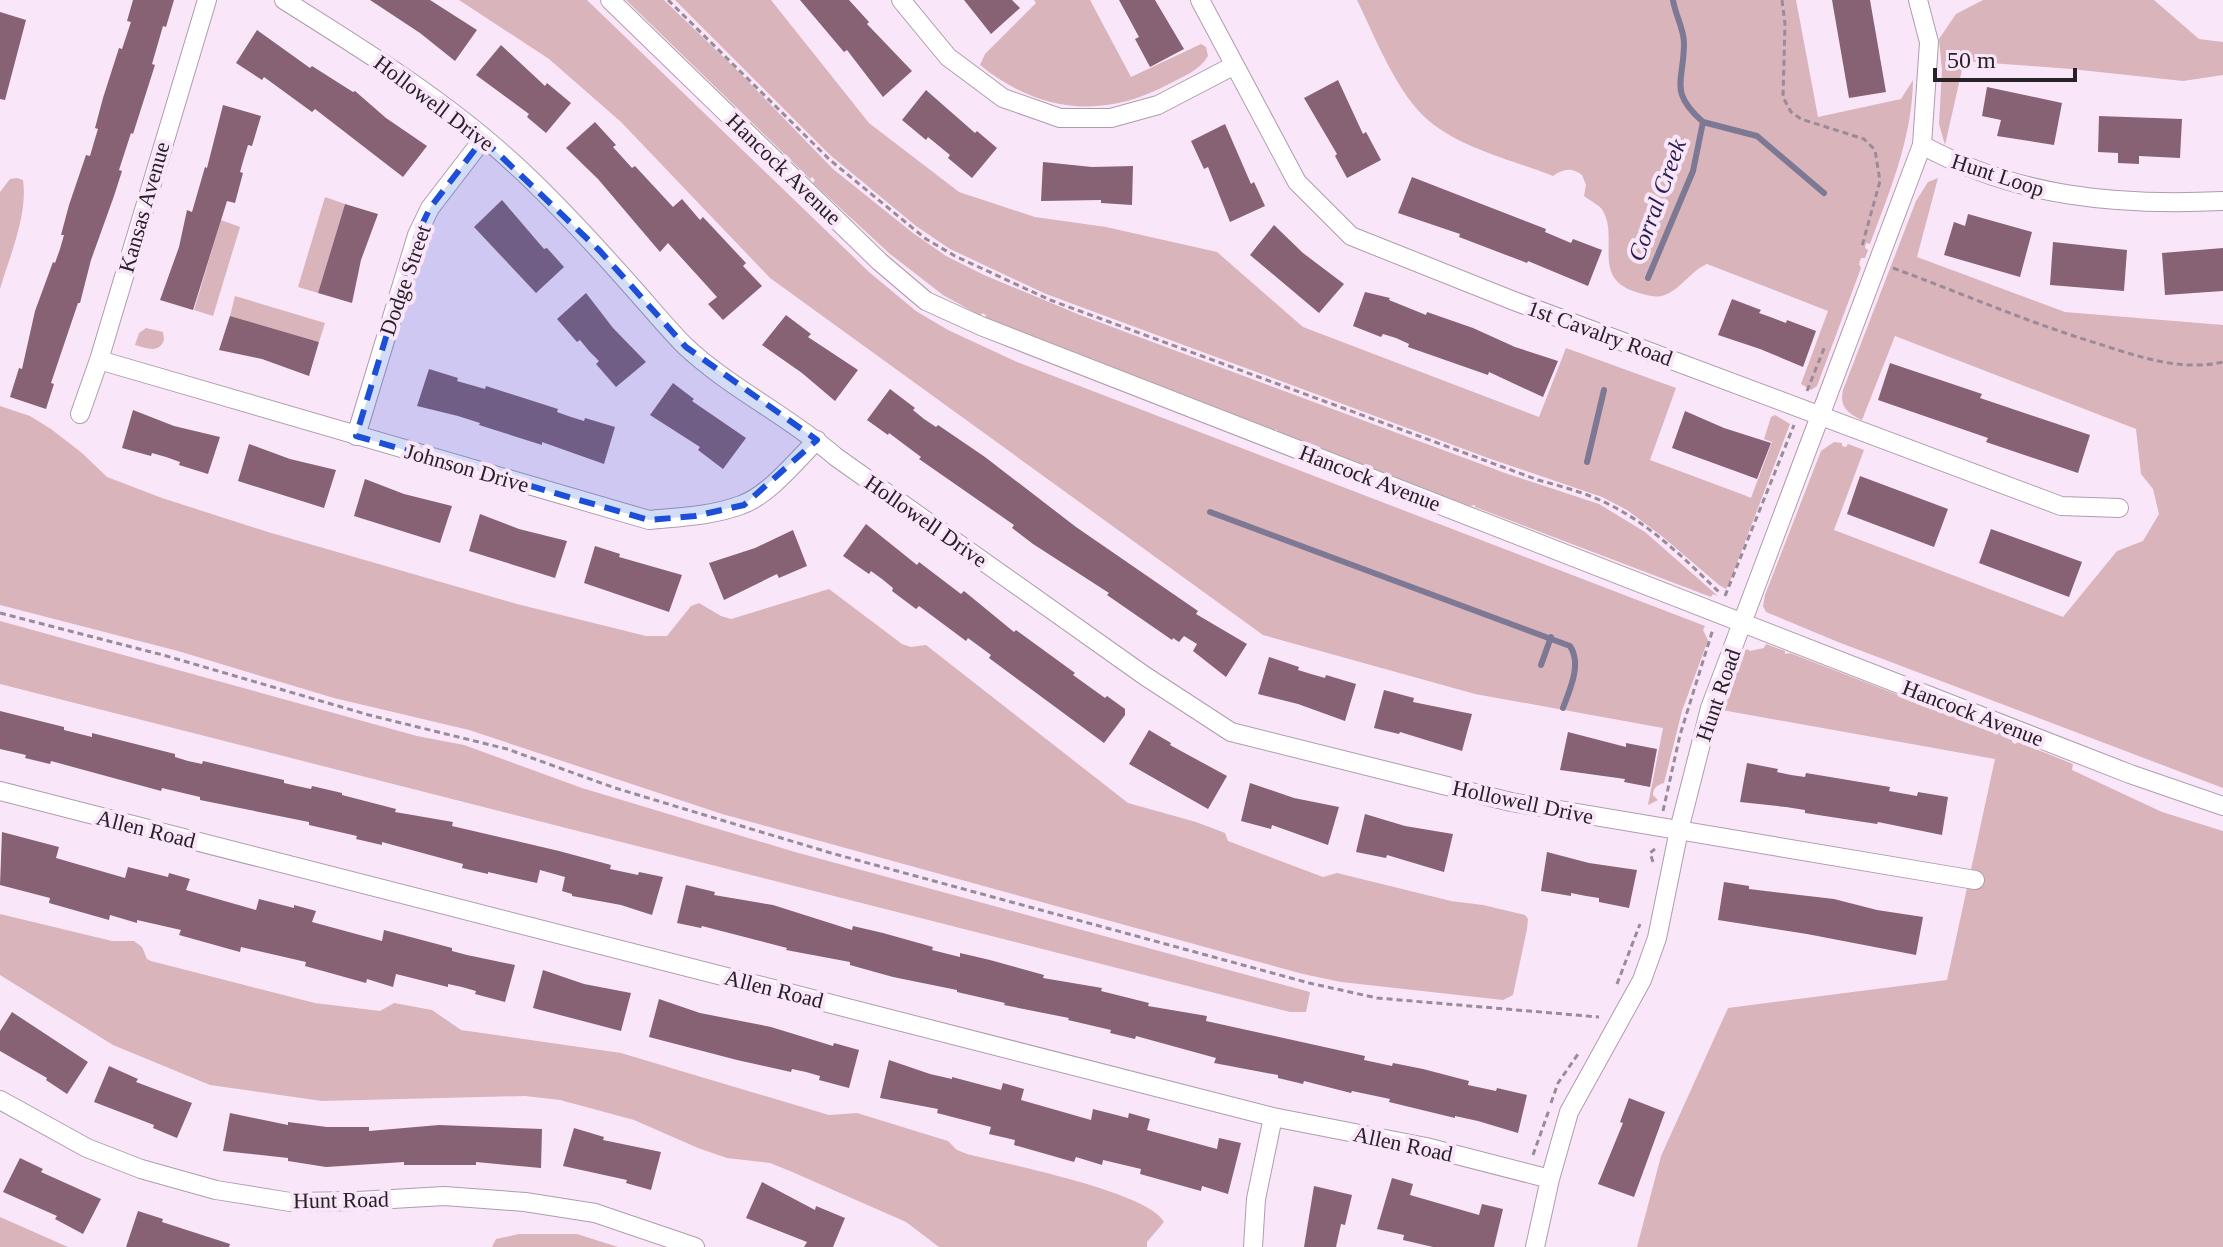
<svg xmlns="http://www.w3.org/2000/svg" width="2223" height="1247" viewBox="0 0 2223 1247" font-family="'Times New Roman',serif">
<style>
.green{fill:#d9b4ba}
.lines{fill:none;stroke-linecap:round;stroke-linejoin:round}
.stream{stroke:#7d7894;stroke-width:6}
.building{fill:#866274}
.street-casing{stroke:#af9cad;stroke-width:20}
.path{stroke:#998b98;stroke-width:3;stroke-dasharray:6 4;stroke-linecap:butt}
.street{stroke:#fff;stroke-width:18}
.marked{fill:#1d4ed8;fill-opacity:0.2;stroke:#1d4ed8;stroke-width:6;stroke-dasharray:16 10;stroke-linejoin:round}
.labels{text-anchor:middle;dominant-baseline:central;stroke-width:8;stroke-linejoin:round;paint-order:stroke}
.street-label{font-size:22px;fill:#282127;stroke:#fae6f9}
.water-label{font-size:24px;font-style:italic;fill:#291f4f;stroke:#fae6f9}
</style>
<rect width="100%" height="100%" fill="#fae6f9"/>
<!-- green -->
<path class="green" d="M459,0H587L869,272L916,311L948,330L1017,362L1705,626L1703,630L1708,640L1682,711L1664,783C1657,785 1653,788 1653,795L1658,800L1648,805L1663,728L1475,694L1263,635L770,278L621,122L549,59Z
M626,0H664L740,73L833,169L913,233L946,256L984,275L1080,315L1505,473L1599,504L1645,532L1718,596L1713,594L1711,597L1475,507V505L1470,506L1279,433L1276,429L1275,431L1078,357L1079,354L1075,352L1074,355L985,318L986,315L982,313L981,316L943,295L890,254L813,183L815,180L812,177L810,179Z
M675,0H771L869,123L959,192L1035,217L1106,227L1217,252L1303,327L1539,417L1566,348L1676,388L1650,460L1744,495L1751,498L1772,442L1764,439L1771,417L1775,415L1790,424L1729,584L1726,589L1719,585L1663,537L1627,510L1602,497L1488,458L1046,294L950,249L916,226L830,155Z
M1034,0H1090L1131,77L1201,44L1206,47L1208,56C1199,71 1184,76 1169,84C1102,120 1038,112 980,65L985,54L1036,3Z
M1357,0H1796L1818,117L1901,99L1913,80C1912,139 1890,190 1870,244L1866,243L1865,248L1868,250L1865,258H1861L1859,264L1861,268L1817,386L1811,390L1801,384L1828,311L1707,264C1690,271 1678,293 1661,296C1653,298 1644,294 1636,292C1591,278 1619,239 1603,211C1600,205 1590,201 1584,196L1586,185L1582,175C1571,167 1563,169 1553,176C1512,160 1463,149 1429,121C1397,94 1375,37 1357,0Z
M1983,0H2154L2199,39L2223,42V75L2183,81L2071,69L1964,61L1945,145L1939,124L1942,70L1939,39L1956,14Z
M17,178L23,180C28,215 10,255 0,289V192L10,179Z
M1938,178L1917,257L2065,312L2223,325V788L1838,642L1766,612L1763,606L1765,595L1821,451L1834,442L1842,443V446L1846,447L1848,444L1864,450L1834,530L2063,617L2117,551L2143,541L2159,514L2153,489L2141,474L2136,429L1895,336L1862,420C1848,413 1839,407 1843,390L1916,201L1928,182Z
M325,197L345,204L318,293L298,287Z
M221,220L240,227L213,316L194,310Z
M235,296L325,323L319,342L230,316Z
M146,328L163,332L164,340C159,354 146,348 135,345L139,333Z
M0,406L30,416L51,429L82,453L107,477L162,498L268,532L517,604L646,636H667L691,606L699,603L721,616L731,619L829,589L902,644L911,647L926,645L1128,803L1196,822L1225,833L1228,841L1323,877L1337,873L1451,901L1483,905L1525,915L1528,919L1527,929L1513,995L1503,1000L1341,982L1303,974L722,814L469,730L334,698L178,651L0,605Z
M0,621L417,736L464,745L582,788L795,852L1310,992L1306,1012H1290L0,684Z
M1766,644L1785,651V654L1790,653L2012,739V742L2015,744L2018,742L2073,764L2072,770L2162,812L2223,831V1247H1637L1661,1156L1728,1008L1947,980L1995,759L1722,710L1744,652L1747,649L1750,651L1764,648Z
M0,914L112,941H134L142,947L147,959L151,961L315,1003L380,1011L394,1003L432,1010L461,1030L621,1053L829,1115L857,1113L948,1141L957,1150L967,1154C1003,1163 1150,1192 1164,1222L1147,1242V1247H939L906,1222L790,1171L770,1163L727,1158L698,1148L634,1120L560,1100L525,1096L322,1101L210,1085L113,1045L0,975Z
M0,1217L68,1247H0Z
M519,1234H577L618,1247H492L496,1239Z"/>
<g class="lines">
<!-- stream -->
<path class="stream" d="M1703,122L1757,136L1824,193
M1648,278L1693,171L1703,122C1668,91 1684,82 1684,43C1684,29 1675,14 1673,0
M1587,462L1604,390
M1210,512L1570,646C1582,664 1570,689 1563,708
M1541,665L1551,637"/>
</g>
<!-- building -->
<path class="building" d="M133,0H174L166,27L163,26L152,64L155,65L133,134L131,133L119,170L122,171L114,196L91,260L80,303H78L51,383L54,384L46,409L10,397L19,368L22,369L35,311L53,262L55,263L60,249L64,235H61L69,205L86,155L90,156L94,142L98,129L95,128L103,98L119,48L122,49L131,22L127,21Z
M370,0H430L477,30L455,61L420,33Z
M800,0H849L869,22L867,24L912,71L883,97L847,50L844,52Z
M964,0H1012L1020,8L991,34Z
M1119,0H1155L1184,49L1150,67L1135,39L1139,37Z
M1832,0H1870L1886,92L1849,98Z
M0,12L26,20L5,100L0,99Z
M257,30L310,68L312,66L353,92L355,91L386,118L427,146L403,177L315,109L312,112L264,77L262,80L236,63Z
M501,45L545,86L547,83L571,103L546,133L527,117L529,114L476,75Z
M1338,80L1363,134L1366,132L1381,160L1347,178L1335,156L1337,154L1304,98Z
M1987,87L2062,103L2054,145L1997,136L2001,120L1982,116Z
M926,90L975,133L977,131L997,148L972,178L948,158L950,155L928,137L926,140L902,120Z
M223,105L261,116L252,146L248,145L244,158L240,172L243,173L235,203L227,201L193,310L160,300L179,247L187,210L192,212L205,167L207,168Z
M2099,116L2182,119L2180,158L2139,156V164L2118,163V153L2098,152Z
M595,122L616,145L613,147L632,168L635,166L673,207L682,199L700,220L703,217L746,263L743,266L762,286L723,320L708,304L717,297L668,243L660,252L598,179L566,148Z
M1225,124L1251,184L1254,182L1265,206L1230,222L1208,167L1204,169L1191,141Z
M1043,162L1092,167L1133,166L1132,205L1101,203V200L1041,201Z
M1412,177L1546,229L1545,232L1571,243L1573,239L1602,250L1588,286L1528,261L1527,263L1459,237L1460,234L1398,213Z
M502,200L544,249L547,248L564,267L536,293L474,227Z
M345,204L378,214L361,260L352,303L318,293Z
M1968,214L2032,232L2020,277L1944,255L1954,222L1965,226Z
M1274,225L1303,253L1344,284L1319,313L1250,255Z
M2053,242L2127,250L2124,291L2050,285Z
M2223,248V291L2165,295L2162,253Z
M1365,292L1390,298L1389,300L1426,315L1427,312L1473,328L1515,347L1558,361L1543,397L1489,372L1488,375L1408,347L1409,344L1396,338L1383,334L1381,337L1353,326Z
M586,293L613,328L646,362L616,387L596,364L599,361L589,351L580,340L577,342L557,319Z
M1732,299L1761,310L1759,313L1773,318L1786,323L1787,320L1816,331L1803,367L1760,349L1718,335Z
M786,315L811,334L808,337L858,370L835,401L802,373L762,345Z
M230,316L319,342L309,376L262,359L219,350Z
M1890,363L1982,394L1980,398L2090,435L2078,473L1986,442L1988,438L1878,400Z
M429,369L458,378L457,381L485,389L486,386L558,409L557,412L571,417L584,421L585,418L615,427L604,464L542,442V445L479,425L480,423L458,416L417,406Z
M673,383L694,399L692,401L746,438L723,469L698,450L700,447L650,415Z
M890,389L915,408L913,410L924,419L936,427L938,425L985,457L1076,527L1198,611L1196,614L1247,644L1226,677L1193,651L1197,644L1184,636L1179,642L1173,638L1172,640L1107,595L1109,593L1033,544L1012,528L1014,525L919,459L921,457L889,433L888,435L867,420Z
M133,410L174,426L220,437L208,474L179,465L180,462L166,457L152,453L151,456L122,448Z
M1685,411L1724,428L1771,443L1757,479L1672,448Z
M249,444L290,459L336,470L324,508L238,481Z
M1860,476L1948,509L1934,547L1847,514Z
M365,479L404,494L452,506L440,543L354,516Z
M480,514L519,529L567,541L555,578L469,551Z
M866,524L917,565L919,562L961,594L964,591L1014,632L1016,630L1075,673L1073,675L1105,698L1107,696L1125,709V715L1104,743L989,658L991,655L968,638L966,641L919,606L916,609L892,591L893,588L882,579L871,571L869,574L843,556Z
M1991,529L2082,562L2069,597L1979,563Z
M793,530L807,566L779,578L777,574L724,600L709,563L755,548Z
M595,546L620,554L619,557L682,575L669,612L584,583Z
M1269,657L1299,667L1298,670L1311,674L1325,678L1326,675L1356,684L1345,721L1298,704L1258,694Z
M1384,690L1414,698L1413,702L1472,714L1462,751L1400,732L1399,734L1374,728Z
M0,711L64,727V730L92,737V733L175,754V757L188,761L202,764L203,761L284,780V783L297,786L311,789L312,786L342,793V795L396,809L395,812L453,822L452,826L559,851L611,865L610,869L638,875L639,872L663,877L652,915L621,905L572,896V894L562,891L565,877L540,870L537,883L488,872V874L462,868L463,864L382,842V845L356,839L357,836L309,825V822L200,800V797L162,788L161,791L51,761L50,764L25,758L26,755L0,749Z
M1149,730L1171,743L1170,745L1227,776L1208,809L1129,764Z
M1568,732L1626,747V743L1657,749L1650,787L1624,782L1625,779L1560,770Z
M1747,763L1778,769L1777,772L1791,775L1805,777L1806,773L1890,787L1889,791L1917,796L1918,792L1948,797L1942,835L1878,822L1877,824L1805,813V810L1786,807L1740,802Z
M1250,783L1294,798L1339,807L1328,845L1272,825L1271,829L1241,821Z
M1365,814L1405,826L1453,834L1444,872L1387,855L1386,858L1356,852Z
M2,832L59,847L56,858L125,878L128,867L168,877L169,873L190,879L186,890L256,910L259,899L294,908V905L316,911L312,922L382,941L384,930L452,948V951L467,955L515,965L505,1002L475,994L476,991L462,987L448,984V987L396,974L393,987L367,979L366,983L305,966L306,962L241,947L240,952L179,935L181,930L137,920V923L110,915L109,920L49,903L50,898L0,885Z
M1547,852L1589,863L1637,870L1629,908L1599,902V898L1586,896L1571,893V896L1541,891Z
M1724,882L1749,886V889L1834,899L1877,910L1923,917L1916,955L1807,934L1718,920Z
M686,885L715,892L714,895L773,905L852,930L853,926L883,933L933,947L932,950L960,957V953L990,960L1044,975L1043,978L1102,988L1101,991L1149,1003L1148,1006L1207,1016L1206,1021L1365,1056L1364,1060L1392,1066L1393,1063L1423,1069L1469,1081L1468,1085L1496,1091L1497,1088L1527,1095L1518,1133L1478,1121L1455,1116V1118L1389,1102L1390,1099L1352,1091L1351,1093L1304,1081L1303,1084L1278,1078V1075L1214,1063L1216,1058L1136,1036L1135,1039L1110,1033L1111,1030L1068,1020L1069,1018L1004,1005L1005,1003L957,992V990L893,977L850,965V962L786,950L787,948L702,926L701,928L677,923Z
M543,970L584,984L631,993L621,1031L533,1008Z
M659,999L700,1013L771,1027L833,1046L834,1043L859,1050L849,1088L819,1080L820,1076L806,1072L792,1069L791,1072L737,1060L649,1037Z
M12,1012L88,1062L67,1094L46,1080L47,1078L0,1051V1031Z
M889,1060L930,1074L952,1079V1077L1001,1090L1003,1083L1024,1089L1021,1100L1091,1120L1093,1109L1128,1118L1129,1113L1150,1119L1147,1130L1217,1149L1219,1138L1241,1143L1228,1194L1202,1186L1201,1191L1140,1174L1141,1169L1103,1160L1102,1165L1076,1157L1074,1162L1014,1145L1015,1140L989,1134L991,1127L937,1113L938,1109L880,1098Z
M109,1066L138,1079L136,1082L192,1103L177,1138L153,1128L154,1125L94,1102Z
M1629,1098L1665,1112L1634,1197L1598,1184L1623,1123L1620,1122Z
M230,1113L288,1125V1122L327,1127H369V1131L439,1125L542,1129L541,1168L476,1162V1165H404V1162L326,1167L288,1161V1158L223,1151Z
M574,1128L604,1137L603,1140L661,1152L651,1190L626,1183L627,1180L563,1166Z
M20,1158L43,1169L41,1172L101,1199L83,1234L55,1219L57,1216L3,1192Z
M1392,1178L1413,1184L1410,1195L1479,1215L1482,1204L1503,1209L1494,1247H1433L1403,1240L1404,1235L1377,1229Z
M762,1182L815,1210L816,1206L845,1218L833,1247H804L807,1242L746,1218Z
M1314,1186L1352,1195L1345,1225L1341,1224L1336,1247H1304Z
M138,1211L163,1219L162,1222L230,1244L229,1247H126Z"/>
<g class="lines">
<!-- street casing -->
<g class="street-casing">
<path id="street" d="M284,0C362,49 443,99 511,161C554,200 594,244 633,288C650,307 667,328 685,346C731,389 789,416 836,457L1145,676L1231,732L1511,802L1975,880
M610,0L880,262L926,301L981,326L2130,774L2223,806
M901,0L948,57L1003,98L1060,118H1111L1158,105L1233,66
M1200,0L1297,182L1351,236L1514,301L2061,506L2119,508
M1922,145C2017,197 2116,206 2223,201
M99,360L649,520C679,517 712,516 741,505C768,496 797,460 817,440
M80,414L99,360L207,0
M356,436L417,235L430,208L483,139
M0,791L1273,1117L1426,1147L1550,1179
M0,1100L87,1148L141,1169L216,1190L290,1202L358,1201L444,1196L525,1202L595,1213L695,1247
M1253,1247L1256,1199L1273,1117
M1535,1247L1550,1179L1569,1112L1642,980L1657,938L1679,830L1710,708L1922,145L1929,42L1918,0"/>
</g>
<!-- path -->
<path class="path" d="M668,0L830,160L926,239L955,256L1050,300L1538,480C1564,487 1590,494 1614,507C1654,528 1688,562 1720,593
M1782,0L1785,24L1783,97L1791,112L1801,119L1864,139L1875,150L1880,181L1862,246
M1893,268C1961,293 2027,322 2096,343C2137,356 2180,372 2223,362
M1807,391L1825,346
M1725,596L1794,425
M0,613L163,655L369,715L507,749L615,788L831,853L1309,983L1377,998L1599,1017
M1663,811L1680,735L1713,629
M1653,862L1650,853L1655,849
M1617,984L1640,924
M1551,1103L1558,1083L1578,1054
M1533,1155L1549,1110"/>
<!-- street -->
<use href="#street" class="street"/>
</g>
<!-- marked area -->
<path class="marked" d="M483,139L600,251L686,347L817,440L744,505L695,516L649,520L356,436L417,235L430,208Z"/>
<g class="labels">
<!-- street labels -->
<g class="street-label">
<text transform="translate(434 103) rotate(37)">Hollowell Drive</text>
<text transform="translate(784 169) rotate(44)">Hancock Avenue</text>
<text transform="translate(1998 175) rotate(18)">Hunt Loop</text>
<text transform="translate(144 207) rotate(-74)">Kansas Avenue</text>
<text transform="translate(405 280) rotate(-71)">Dodge Street</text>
<text transform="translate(1600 333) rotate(20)">1st Cavalry Road</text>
<text transform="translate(467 468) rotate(16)">Johnson Drive</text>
<text transform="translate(1370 478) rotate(21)">Hancock Avenue</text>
<text transform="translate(926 521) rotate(35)">Hollowell Drive</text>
<text transform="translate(1718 695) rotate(-71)">Hunt Road</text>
<text transform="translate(1973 713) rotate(21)">Hancock Avenue</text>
<text transform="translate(1523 802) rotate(12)">Hollowell Drive</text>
<text transform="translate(146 829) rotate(14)">Allen Road</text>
<text transform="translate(774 989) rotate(14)">Allen Road</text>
<text transform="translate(1403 1144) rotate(12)">Allen Road</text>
<text transform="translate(341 1200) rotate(-1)">Hunt Road</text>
</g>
<!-- water labels -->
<g class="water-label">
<text transform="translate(1657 200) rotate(-70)">Corral Creek</text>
</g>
</g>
<!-- scale -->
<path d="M1935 68v12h140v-12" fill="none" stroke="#282127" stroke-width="4"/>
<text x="1947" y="68" font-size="24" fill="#282127" stroke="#fae6f9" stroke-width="6" paint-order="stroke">50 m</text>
</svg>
